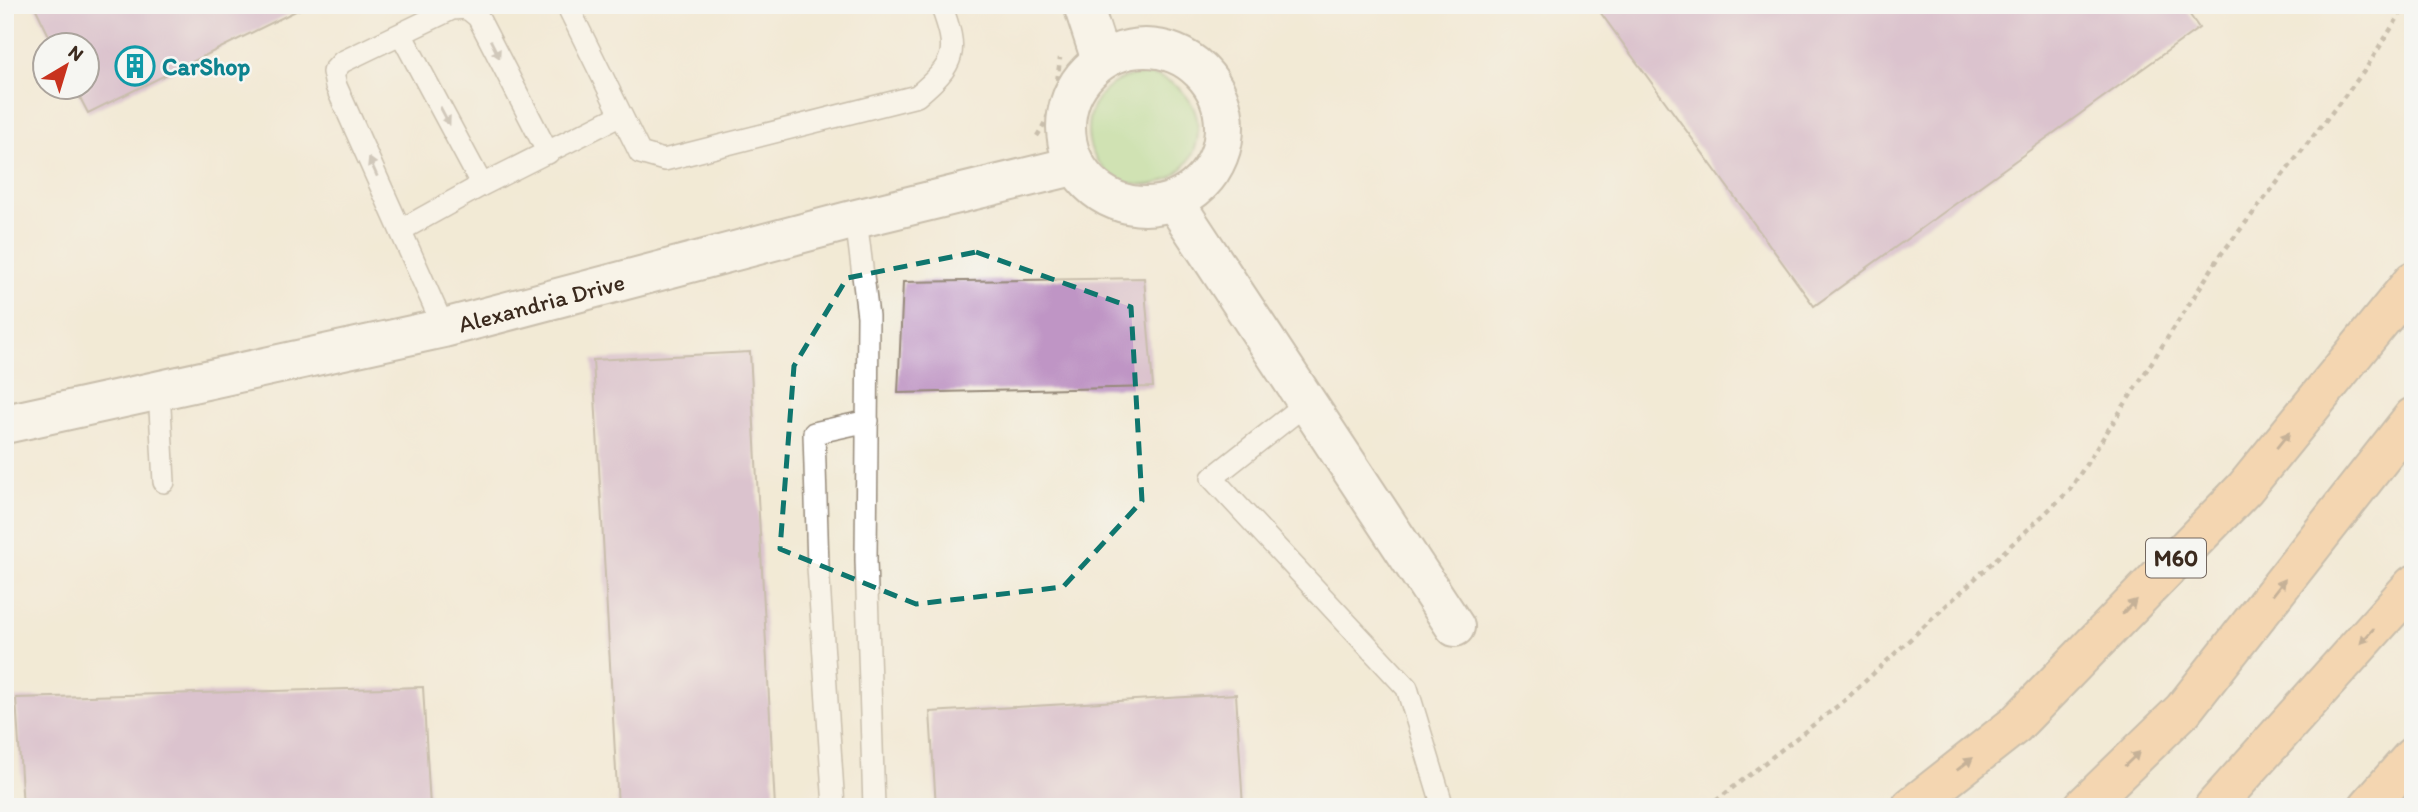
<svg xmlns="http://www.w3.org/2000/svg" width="2418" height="812" viewBox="0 0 2418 812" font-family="Itim,sans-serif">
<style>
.green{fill:#a6da8b;stroke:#708254;stroke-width:2}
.building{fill:#bf95c5}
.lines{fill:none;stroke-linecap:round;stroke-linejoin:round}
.lane-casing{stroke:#968a7a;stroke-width:24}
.street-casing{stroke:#968a7a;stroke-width:42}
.highway-casing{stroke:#968a7a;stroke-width:42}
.path{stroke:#968a7a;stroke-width:4.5;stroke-dasharray:5 5;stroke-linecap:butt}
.lane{stroke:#fff;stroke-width:21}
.street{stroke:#fff;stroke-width:38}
.highway{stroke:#f5bf86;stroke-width:38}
.oneway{fill:#a79f9a}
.oneway2{fill:#8f6d4d}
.marked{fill:none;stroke:#0f766e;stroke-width:5;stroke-dasharray:14 9;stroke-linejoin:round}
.labels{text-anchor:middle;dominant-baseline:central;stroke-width:5;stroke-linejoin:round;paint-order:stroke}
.shield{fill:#f6f6f2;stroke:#73675e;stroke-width:2}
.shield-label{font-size:23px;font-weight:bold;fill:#3b2a1e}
.culture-label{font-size:24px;font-weight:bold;fill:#0d838f;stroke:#f6f6f2;text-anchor:start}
.street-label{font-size:24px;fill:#3b2a1e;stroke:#f6f6f2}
</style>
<rect width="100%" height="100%" fill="#f6f6f2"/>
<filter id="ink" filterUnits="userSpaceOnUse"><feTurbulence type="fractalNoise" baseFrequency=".0143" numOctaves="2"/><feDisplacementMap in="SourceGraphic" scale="14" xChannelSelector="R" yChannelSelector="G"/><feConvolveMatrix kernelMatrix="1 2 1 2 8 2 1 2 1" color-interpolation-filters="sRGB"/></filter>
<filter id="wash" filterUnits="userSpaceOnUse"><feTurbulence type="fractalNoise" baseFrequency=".00686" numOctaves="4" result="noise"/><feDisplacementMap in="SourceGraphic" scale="28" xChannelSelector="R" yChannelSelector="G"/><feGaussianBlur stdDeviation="1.57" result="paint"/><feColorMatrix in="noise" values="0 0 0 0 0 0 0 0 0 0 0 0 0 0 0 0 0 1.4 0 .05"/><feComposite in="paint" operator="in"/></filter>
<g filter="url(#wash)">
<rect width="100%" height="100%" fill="#f2ead6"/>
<!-- green -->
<path class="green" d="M1088 130a55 55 0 1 1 110 0a55 55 0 1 1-110 0Z"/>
<g id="blocks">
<!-- building -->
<path class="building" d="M34,5H308L88,113L75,88H88V46H54Z
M1595,5H2183L2199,28L1814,306Z
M1144,278L1153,387L898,393L903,282Z
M750,352L775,807H618L593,360Z
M423,687L430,807H23L16,698Z
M1236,694L1243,807H936L930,712Z"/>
</g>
</g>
<g filter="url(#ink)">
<use href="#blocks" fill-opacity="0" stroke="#968a7a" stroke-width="2"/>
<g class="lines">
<!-- lane casing -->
<g class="lane-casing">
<path id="lane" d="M567,5L640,153L664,160L917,96C956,63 959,53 941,5
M401,34L482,185
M856,219L868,316L866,560L874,807
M401,230L482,185L621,115
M444,328L336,86L333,72L342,62L452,9L467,8L478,17L548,153
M159,390L164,482
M1307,403L1212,478L1407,688L1443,807
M834,807L818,567L814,433L868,421"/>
</g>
<!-- street casing -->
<g class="street-casing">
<g id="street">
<path d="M1083,5L1101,60"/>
<circle cx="1145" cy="127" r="79"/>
<path d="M1174,201L1455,627"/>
<path id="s1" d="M5,424L444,328L856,219L1073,166"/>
</g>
</g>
<!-- highway casing -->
<g class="highway-casing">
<path id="highway" d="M1911,807L2015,725L2245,488L2413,281
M2083,807L2183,710L2413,417
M2214,807L2413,585
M2368,807L2413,756"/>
</g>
<!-- path -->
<path class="path" d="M1037,136C1053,112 1057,86 1060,58
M1708,807L1844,701L2069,491L2222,253L2365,70L2406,5"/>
<!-- lane -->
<use href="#lane" class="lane"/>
<!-- street -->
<use href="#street" class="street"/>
<!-- highway -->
<use href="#highway" class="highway"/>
</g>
<!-- one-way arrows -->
<defs><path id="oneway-solid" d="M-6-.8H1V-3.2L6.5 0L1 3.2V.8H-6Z" transform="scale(1.75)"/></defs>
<g class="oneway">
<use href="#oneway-solid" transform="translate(495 49) rotate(63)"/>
<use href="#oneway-solid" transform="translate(445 116) rotate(62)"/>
<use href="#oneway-solid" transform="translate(373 167) rotate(-114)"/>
</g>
<g class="oneway2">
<use href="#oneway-solid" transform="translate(2283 440) rotate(-51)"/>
<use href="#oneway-solid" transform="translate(2279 587) rotate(-52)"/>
<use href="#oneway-solid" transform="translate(2129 607) rotate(-46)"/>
<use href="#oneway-solid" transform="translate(2367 636) rotate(132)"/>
<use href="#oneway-solid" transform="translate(2132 759) rotate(-44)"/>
<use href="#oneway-solid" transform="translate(1965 764) rotate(-38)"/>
</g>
</g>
<!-- marked area -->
<path d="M0 0H2418V812H0ZM976,252L1131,307L1142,501L1063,587L916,604L780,549L794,366L847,278Z" fill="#f2ead6" fill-opacity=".55" fill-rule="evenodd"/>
<path class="marked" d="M976,252L1131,307L1142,501L1063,587L916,604L780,549L794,366L847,278Z"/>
<!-- icons -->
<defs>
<g id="building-ring" transform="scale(2.0125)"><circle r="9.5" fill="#f6f6f2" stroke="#0f9aa8" stroke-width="1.5"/><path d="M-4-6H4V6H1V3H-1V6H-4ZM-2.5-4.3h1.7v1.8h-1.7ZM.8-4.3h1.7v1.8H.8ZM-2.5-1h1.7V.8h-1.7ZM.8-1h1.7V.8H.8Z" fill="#0f9aa8"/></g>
</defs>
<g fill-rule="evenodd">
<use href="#building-ring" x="135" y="66"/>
</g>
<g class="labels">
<!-- shield labels -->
<rect class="shield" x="2146" y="538.5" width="60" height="39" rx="5"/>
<g class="shield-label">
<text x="2176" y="558">M60</text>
</g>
<!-- culture labels -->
<g class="culture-label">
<text x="162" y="66">CarShop</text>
</g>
<!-- street labels -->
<g class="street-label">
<text stroke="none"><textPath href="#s1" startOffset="550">Alexandria Drive</textPath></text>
</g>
</g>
<!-- margin -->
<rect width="2418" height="812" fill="none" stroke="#f6f6f2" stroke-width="28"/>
<!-- north arrow -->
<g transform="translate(66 66) rotate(38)"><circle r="33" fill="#f6f6f2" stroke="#aba49d" stroke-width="2"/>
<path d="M0-5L12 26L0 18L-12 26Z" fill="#c8321e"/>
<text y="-10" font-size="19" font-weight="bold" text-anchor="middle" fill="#3b2a1e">N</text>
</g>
</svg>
